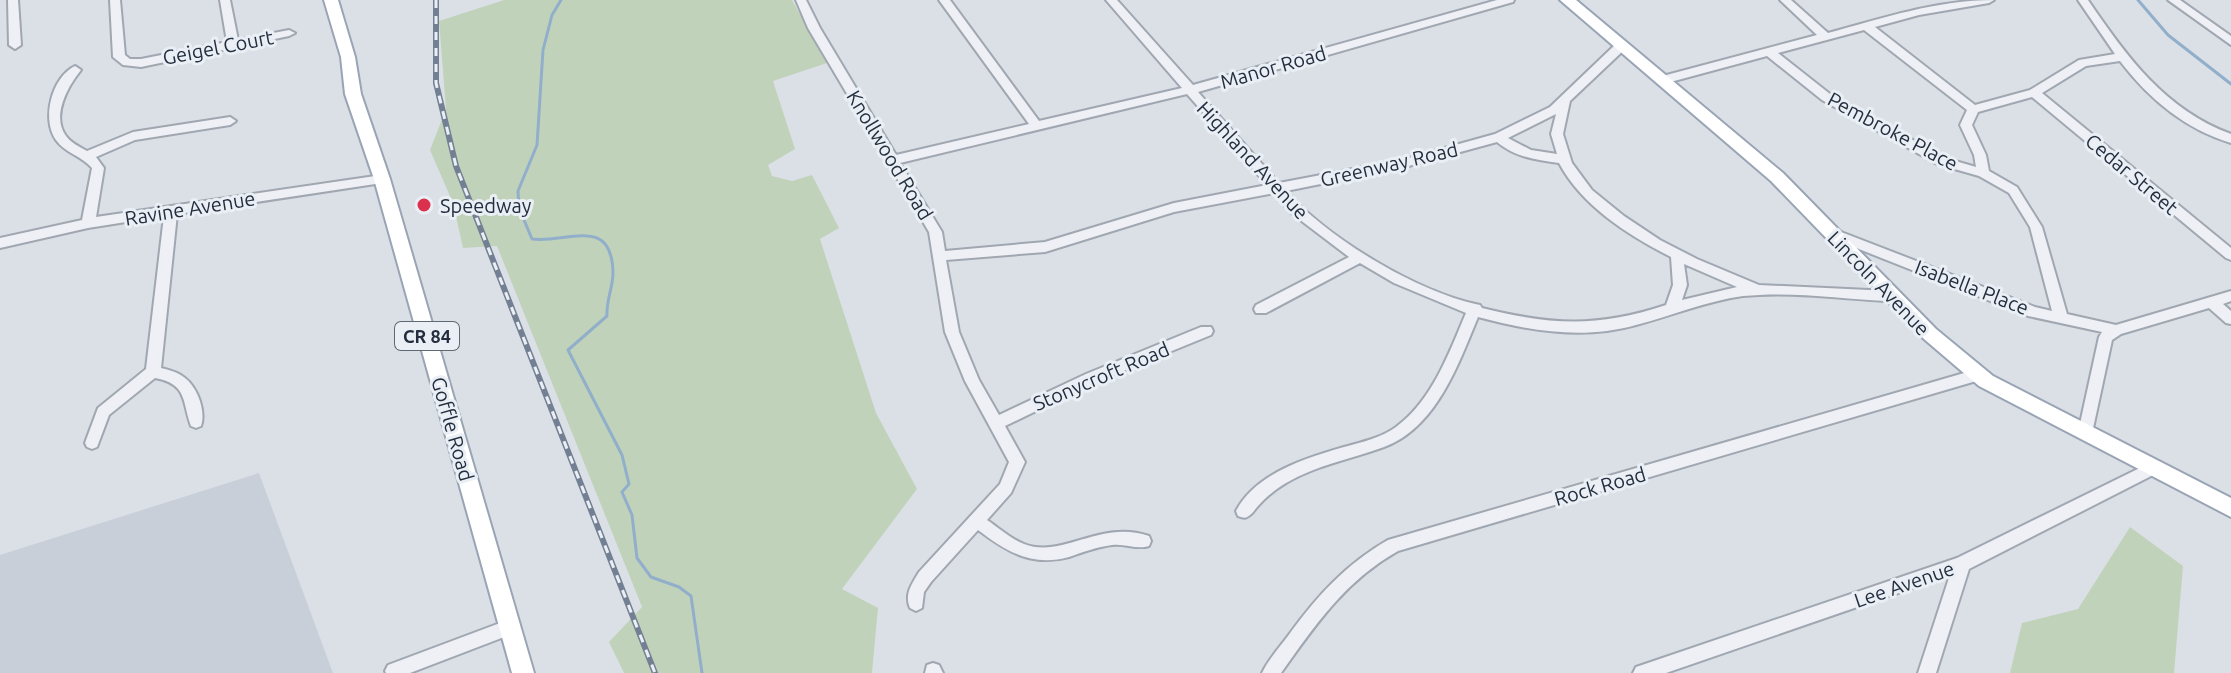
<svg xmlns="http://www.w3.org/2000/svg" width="2231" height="673" viewBox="0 0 2231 673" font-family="Ubuntu,sans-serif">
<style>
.built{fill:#c9cfd9}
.green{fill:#c1d2bb}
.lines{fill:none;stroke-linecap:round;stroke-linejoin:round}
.stream{stroke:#91afcb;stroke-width:3}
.minor-casing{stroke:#a0a7b1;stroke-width:4}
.major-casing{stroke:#99a4b4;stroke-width:4}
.minor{fill:#eef0f5;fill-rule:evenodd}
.major{fill:#fff;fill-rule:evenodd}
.rail-casing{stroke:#737f92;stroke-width:6}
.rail{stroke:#eaeff5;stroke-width:3;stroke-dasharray:8;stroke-linecap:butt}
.poi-dot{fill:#db314e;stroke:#eaeff5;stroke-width:3}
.labels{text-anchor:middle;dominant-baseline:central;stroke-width:6;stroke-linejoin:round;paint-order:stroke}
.shield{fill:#eaeff5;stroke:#5f6875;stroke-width:2}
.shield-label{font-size:18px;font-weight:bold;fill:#242e3e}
.street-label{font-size:20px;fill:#242e3e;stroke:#eaeff5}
.poi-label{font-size:20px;fill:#242e3e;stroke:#eaeff5;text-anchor:start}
</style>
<rect width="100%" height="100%" fill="#dbe0e7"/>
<!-- built -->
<path class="built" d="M259,473L333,673H0V555Z"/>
<!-- green -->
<path class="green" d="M504,0H792L827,63L773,81L795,149L768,165L772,176L792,181L812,175L839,228L820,239L876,413L917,489L842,589L878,608L872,673H624L609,642L642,607L497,246L463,248L453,203L430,150L446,109L439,21Z
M2130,527L2183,566L2174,673H2010L2022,623L2078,609Z"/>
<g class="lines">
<!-- stream -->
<path class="stream" d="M561,0L552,15L543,50L537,145L518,191L519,208L532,239C566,244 612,214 613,273C613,288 606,300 607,316L568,350L622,455L629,484L622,492L632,515L637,558L651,577L679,587L691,596L702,673
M2138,0L2168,35L2231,84"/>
<!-- minor casing -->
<g class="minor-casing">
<path id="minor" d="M8,0H18L21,45L15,49L9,45Z
M110,0H120L125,55L130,59H141L227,42L220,0H230L238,40L289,30L295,33L289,36L141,67L123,65L113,57Z
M796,0H806L820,28L896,155L1029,124L939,0H950L1039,121L1182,88L1106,0H1117L1193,85L1497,0H1514L1513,2L1198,92L1279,183L1405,159L1495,134L1550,107L1617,43H1625V49L1570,101L1563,134L1572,163L1592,190L1624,216L1660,240L1697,259L1759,285L1890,291L1897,296L1890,301C1841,299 1791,291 1743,296C1706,301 1671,316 1636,325C1583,340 1530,331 1478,317C1458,365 1436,428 1384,447C1351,459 1317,465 1286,483C1276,489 1266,497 1258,506C1255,509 1253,513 1250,515C1245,519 1244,518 1238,516L1236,511C1256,473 1306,458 1344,447C1362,442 1381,438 1396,427C1432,401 1449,353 1466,313L1394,283L1360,263L1266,313H1256L1254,309L1256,305L1349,257L1291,213L1274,193L1174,212L1045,252L946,260L959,332L979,380L999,415L1086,374L1201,327H1211L1213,331L1211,335L1096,382L1005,426L1025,462L1011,493L987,520C999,528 1011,539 1024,544C1063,559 1100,519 1149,536L1151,541L1149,546C1137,550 1124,543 1112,545C1097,547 1083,552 1069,557C1032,567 1007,552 978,530L931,582L924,592L922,608L916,611L910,608C904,594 912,584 919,572L1000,484L1009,462L965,381L945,332L929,232L808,28ZM1187,94L1267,185L1174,203L1045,242L945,251L942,232L900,163ZM1556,114L1551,134L1557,154L1531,150L1508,138ZM1497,142C1515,157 1536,160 1559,163C1582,206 1628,235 1671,257L1673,285L1666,305C1597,328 1551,325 1482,308L1480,305C1417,292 1329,239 1286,191L1405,167ZM1684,264L1737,287L1682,300L1687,285Z
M1780,0H1791L1828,33C1883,18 1937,0 1994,0L1989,3L1919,15L1875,27L1975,105L2030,90L2079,60L2115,54L2078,0H2088C2126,56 2165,110 2231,134V143C2185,129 2149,99 2120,61L2086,66L2042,93L2231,248V260L2226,258L2032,97L1978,112L1972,125L1986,155L1989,171L2017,187L2042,227L2067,314L2116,325L2231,291V301L2223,304L2231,311V324L2226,323L2209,308L2121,334L2112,340L2092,433L2090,437L2085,439L2080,437L2078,433L2099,337L2102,332L2028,316L1826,236L1824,233L1826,230H1836L2035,307L2052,311L2030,227L2009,193L1979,176L1937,164L1822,100L1767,56L1663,84L1659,83V77L1817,35ZM1864,30L1967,110L1960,125L1974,155L1976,167L1945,158L1830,94L1778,53Z
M2168,0H2180L2231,36V45Z
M75,66L81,70C68,86 51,116 66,136C71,143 80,147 87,151L133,132L230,117L236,121L230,125L135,140L96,157L104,168L96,217L382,175L388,179L382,183L177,214L161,368C169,370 178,372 185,378C198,388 206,412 201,426L196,428L191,426C182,402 188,384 155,378L109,415L97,447L92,449L87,447L85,443L98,408L146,369L164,216L88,228L0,248V238L82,220L92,168C82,156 65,153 56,140C41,119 52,77 75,66Z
M1978,369L1983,371L1985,375L1983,379L1398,551C1345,581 1316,624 1281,673H1262C1268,660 1279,648 1288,636C1316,597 1346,564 1388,540Z
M2154,461L2159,462L2162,467L2159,472L1969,569L1936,673H1918L1950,575L1666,673H1633L1636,667L1642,665L1957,558Z
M511,619L517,622L519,627L517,632L410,673H386L385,671L388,665Z
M933,663L939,665L943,673H925L927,665Z"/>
</g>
<!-- major casing -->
<g class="major-casing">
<path id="major" d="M324,0H338L355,57L361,94L390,179L534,673H512L374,179L345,94L341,57Z
M1560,0H1576L1783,173L1936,329L1993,376L2231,498V517L1979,386L1924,339L1771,181Z"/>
</g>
<!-- minor -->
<use href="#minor" class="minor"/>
<!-- major -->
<use href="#major" class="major"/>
<!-- rail casing -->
<g class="rail-casing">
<path id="rail" d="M436,0V83L456,166L655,673"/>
</g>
<!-- rail -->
<use href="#rail" class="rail"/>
</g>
<!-- markers -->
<circle class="poi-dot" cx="424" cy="205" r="8"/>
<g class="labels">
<!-- shield labels -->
<rect class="shield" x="395" y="322" width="64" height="28" rx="6"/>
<g class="shield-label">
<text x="427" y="336">CR 84</text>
</g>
<!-- street labels -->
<g class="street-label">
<text transform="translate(218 47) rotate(-11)">Geigel Court</text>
<text transform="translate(1273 67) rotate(-16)">Manor Road</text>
<text transform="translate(1893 131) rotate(28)">Pembroke Place</text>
<text transform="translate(890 155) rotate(59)">Knollwood Road</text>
<text transform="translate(1253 160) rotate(47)">Highland Avenue</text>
<text transform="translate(1389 164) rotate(-13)">Greenway Road</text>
<text transform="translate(2132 174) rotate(40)">Cedar Street</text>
<text transform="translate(190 208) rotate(-9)">Ravine Avenue</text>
<text transform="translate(1879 283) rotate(46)">Lincoln Avenue</text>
<text transform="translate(1972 287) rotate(21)">Isabella Place</text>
<text transform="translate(1101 376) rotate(-23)">Stonycroft Road</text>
<text transform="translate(453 429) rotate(74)">Goffle Road</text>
<text transform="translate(1600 486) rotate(-16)">Rock Road</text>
<text transform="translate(1904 584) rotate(-19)">Lee Avenue</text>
</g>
<!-- poi labels -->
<g class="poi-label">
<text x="440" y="205">Speedway</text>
</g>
</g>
</svg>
